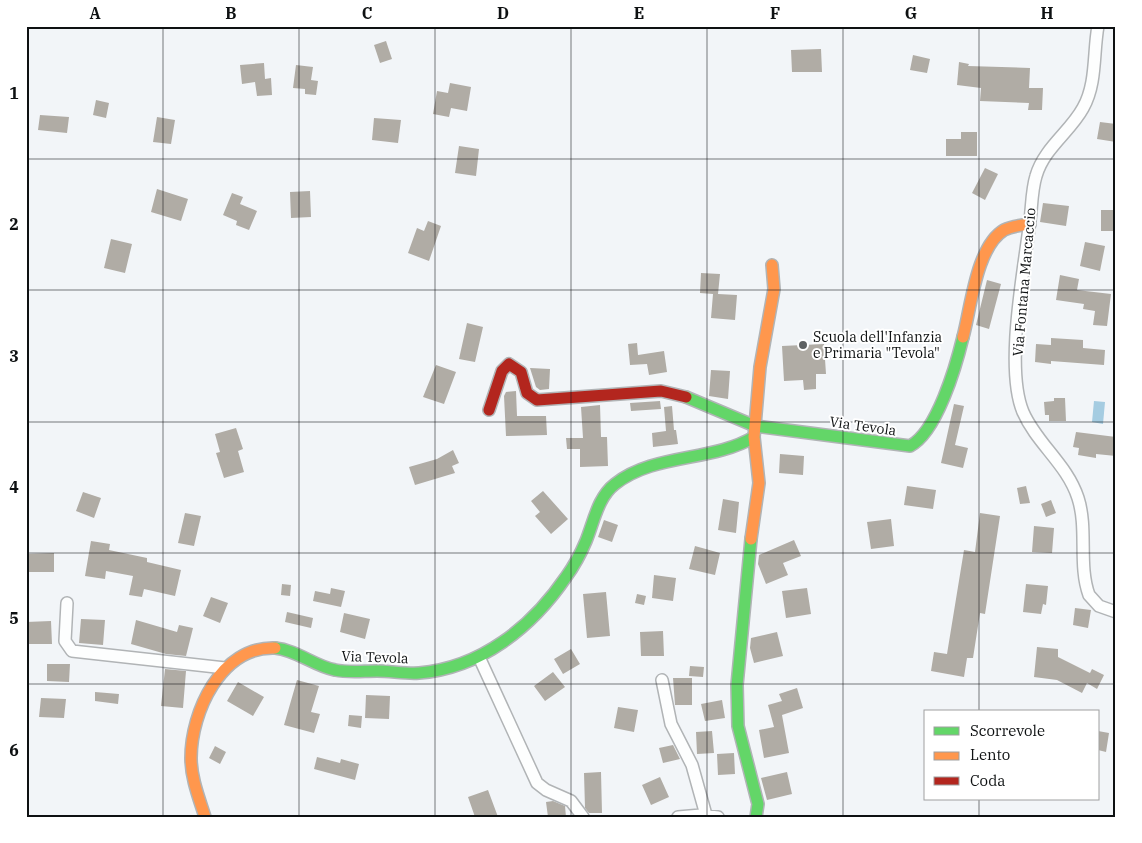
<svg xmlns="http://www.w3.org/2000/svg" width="1142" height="843" viewBox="0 0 1142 843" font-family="'IBM Plex Serif',serif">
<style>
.water{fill:#a5cce1}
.building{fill:#b0aca5}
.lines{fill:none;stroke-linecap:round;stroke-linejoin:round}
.street-casing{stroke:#b1b4b6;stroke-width:14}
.fast-casing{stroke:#b1b4b6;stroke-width:14}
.slow-casing{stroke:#b1b4b6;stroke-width:14}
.jam-casing{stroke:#b1b4b6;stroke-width:14}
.street{stroke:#fdfefe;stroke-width:11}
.fast{stroke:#63d668;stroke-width:11}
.slow{stroke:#ff974d;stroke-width:11}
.jam{stroke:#b3261e;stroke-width:11}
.grid{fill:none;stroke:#0e1112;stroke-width:1;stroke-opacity:0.55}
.poi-dot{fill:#5e6162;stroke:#fff;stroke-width:2}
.labels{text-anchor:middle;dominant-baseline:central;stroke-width:4;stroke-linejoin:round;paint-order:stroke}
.street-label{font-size:14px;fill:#0e1112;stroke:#fff}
.poi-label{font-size:14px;fill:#0e1112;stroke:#fff;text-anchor:start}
.neatline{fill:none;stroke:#0e1112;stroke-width:2}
.grid-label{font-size:16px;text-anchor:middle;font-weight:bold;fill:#0e1112}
</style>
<rect width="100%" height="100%" fill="#f2f5f8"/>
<!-- water -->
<path class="water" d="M1094,401L1105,402L1103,424L1092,422Z"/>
<!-- building -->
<path class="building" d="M386,41L392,59L380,63L374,45Z
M821,49L822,72H792L791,50Z
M913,55L930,59L927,73L910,70Z
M959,62L969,64L968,66L1030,68L1029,88H1043L1042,110H1028L1029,103L980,101L981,88L957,85Z
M264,63L265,79L271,78L272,95L257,96L255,82L242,84L240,65Z
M296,65L313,67L311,80L318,81L316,95L305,94V89L293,88Z
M450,83L471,87L467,111L451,108L449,117L433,114L437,91L448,93Z
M96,100L109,103L106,118L93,115Z
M40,115L69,117L67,133L38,130Z
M157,117L175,120L171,144L153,142Z
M374,118L401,120L398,143L372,140Z
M1100,122L1116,124V142L1097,139Z
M961,132H977V156H946V139H961Z
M459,146L479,149L476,176L455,173Z
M985,168L998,174L985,200L972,193Z
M157,189L188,199L181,221L151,212Z
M310,191L311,217L291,218L290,192Z
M232,193L243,197L240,204L257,211L249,230L236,225L237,221L223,215Z
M1043,203L1069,206L1066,226L1040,222Z
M1101,210H1116V231H1101Z
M428,221L441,226L429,261L408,253L417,228L424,231Z
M111,239L132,244L125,273L104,268Z
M1085,242L1105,246L1100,271L1080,266Z
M701,273L720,274L718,294L737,295L735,320L711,318L713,294L700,293Z
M1060,275L1079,279L1077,290L1111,294L1107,326L1093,325L1095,311L1083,309L1084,304L1056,300Z
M987,280L1001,284L989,329L976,325Z
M467,323L483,327L475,362L459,359Z
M1051,338L1083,340V348L1105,350L1104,365L1051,361V364L1035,362L1036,344L1051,345Z
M637,343L638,355L664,351L667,372L649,375L647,364L630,365L628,344Z
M824,344L826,374H816V389L804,390L803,380L784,381L782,346Z
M436,365L456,372L444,404L423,397Z
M530,368L550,369L549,389L540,390L536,387Z
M711,370L730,371L728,399L709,396Z
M516,391L517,416H546L547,435L506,436L504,396L506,392Z
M1054,398H1065L1066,421H1049V415H1045L1044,402L1054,401Z
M660,401L661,409L631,411L630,403Z
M954,404L964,406L955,445L968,448L963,468L941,463Z
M600,405L601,437H607L608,466L580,467V449H567L566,438H583L581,407Z
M672,406L674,430H676L678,444L653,447L652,433L666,431L664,407Z
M236,428L243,449L238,451L244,472L224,478L216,453L220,452L215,434Z
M1076,432L1116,437V456L1096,454V458L1078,455L1079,448L1073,447Z
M453,450L459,463L452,466L455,473L415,485L409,467L437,459Z
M780,454L804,456L803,475L779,473Z
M907,486L936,490L933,509L904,505Z
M1026,486L1030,503L1020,504L1017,488Z
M543,491L568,519L551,534L535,516L540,512L531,501Z
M83,492L101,498L94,518L76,511Z
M723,499L739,502L736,533L718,530Z
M1051,500L1056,513L1046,517L1041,504Z
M185,513L201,516L194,546L178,543Z
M980,513L1000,516L985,614L980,613L973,658H967L964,677L931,671L934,652L947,654L964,550L975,552Z
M891,519L894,546L871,549L867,522Z
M604,520L618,525L612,542L598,537Z
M1034,526L1054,528L1052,553L1032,552Z
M794,540L801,556L783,563L788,575L766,584L758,564L759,555Z
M91,541L110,544L109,550L147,558V562L181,570L175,596L144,589L142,597L129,595L133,576L106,571L105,579L85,576Z
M695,546L720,553L715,575L689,569Z
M54,553V572H26V554Z
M654,575L676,578L673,601L652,598Z
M282,584L291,585L290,596L281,595Z
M1026,584L1048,586L1046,605L1043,604L1041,614L1023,612Z
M331,588L345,591L341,607L313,601L315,591L330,594Z
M807,588L811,614L786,618L782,591Z
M606,592L610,636L587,638L583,594Z
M637,594L646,596L644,605L635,603Z
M211,597L228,603L220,623L203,616Z
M1075,608L1091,610L1088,628L1073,625Z
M287,612L313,618L311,628L285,622Z
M344,613L370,619L365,639L340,632Z
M81,619L105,620L103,645L79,643Z
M136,620L177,632L179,625L193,628L186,656L166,654L131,644Z
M51,621L52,644H26V622Z
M663,631L664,656H641L640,632Z
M777,632L783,656L754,663L750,648L751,638Z
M1037,647L1058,649V657L1090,673L1092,669L1104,675L1097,689L1087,683L1082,693L1057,680L1034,677Z
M571,649L580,664L563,674L554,659Z
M47,664H70L69,682L47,681Z
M690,666L704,667L703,677L689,676Z
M165,669L186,671L183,708L161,706Z
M553,672L565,687L545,701L534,686Z
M673,678H692V705H675Z
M297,680L319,686L311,712L320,714L314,733L284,725Z
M238,682L264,697L253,716L227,701Z
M797,688L803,708L782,715L789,753L764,758L759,730L774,727L768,705L782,701L779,694Z
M95,692L119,694L118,704L95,701Z
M366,695L390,696L389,719L365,718Z
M41,698L66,699L64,718L39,717Z
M722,700L725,718L705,721L701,704Z
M618,707L638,710L634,732L614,728Z
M349,715L362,716L361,728L348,726Z
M712,731L714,753L697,754L696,732Z
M1098,731L1109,733L1106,752L1098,750Z
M673,745L680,759L663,763L659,748Z
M215,746L226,752L220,764L209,758Z
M734,753L735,774L718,775L717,754Z
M317,757L340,763L341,759L359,764L355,780L314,769Z
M601,772L602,813H589L585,808L584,773Z
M787,772L792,794L767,800L761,778Z
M660,777L669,797L651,805L642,785Z
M488,790L498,817H475L468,797Z
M553,801L565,806L566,817H548L546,802Z"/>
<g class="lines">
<!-- street casing -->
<g class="street-casing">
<path id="street" d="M1098,26C1093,53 1097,83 1083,108C1070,132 1044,148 1036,176C1031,192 1032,211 1029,228C1023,275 1005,369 1023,412C1037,444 1067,464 1078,498C1088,529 1078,565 1089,595L1099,606L1116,612
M67,603L65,641L72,651L225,668
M479,657L537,783L546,790L571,801L583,817
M662,680L671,724L692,765L706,815
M678,817L701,815L718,817"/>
</g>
<!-- fast casing -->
<g class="fast-casing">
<path id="fast" d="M686,397L755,426L910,446C937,432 956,366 963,337
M751,539L737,685L738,726L758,804L756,817
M275,648C297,650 314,666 335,670C349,673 363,671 377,671C391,671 405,674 419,673C481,668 532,627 566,577C574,566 581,553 586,541C594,521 598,497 615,484C654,453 712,462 754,437"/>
</g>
<!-- slow casing -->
<g class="slow-casing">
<path id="slow" d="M963,337C971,308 976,247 1004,230C1012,226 1021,225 1030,224
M751,539L759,483L754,437L760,367L774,289L772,265
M205,817C199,798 191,778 191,758C191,712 221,646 275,648"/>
</g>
<!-- jam casing -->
<g class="jam-casing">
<path id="jam" d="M489,410L502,371L509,364L521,372L527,393L537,400L661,391L686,397"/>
</g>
<!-- street -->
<use href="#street" class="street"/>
<!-- fast -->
<use href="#fast" class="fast"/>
<!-- slow -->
<use href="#slow" class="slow"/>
<!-- jam -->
<use href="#jam" class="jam"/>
</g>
<!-- grid -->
<path class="grid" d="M163,26V817M299,26V817M435,26V817M571,26V817M707,26V817M843,26V817M979,26V712M26,159H1116M26,290H1116M26,422H1116M26,553H1116M26,684H1116M979,799V817"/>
<!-- markers -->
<circle class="poi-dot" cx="803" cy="345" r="5"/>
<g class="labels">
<!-- street labels -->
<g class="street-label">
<text transform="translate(1024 282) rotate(-85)">Via Fontana Marcaccio</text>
<text transform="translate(863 426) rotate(8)">Via Tevola</text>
<text transform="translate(375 657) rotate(2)">Via Tevola</text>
</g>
<!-- poi labels -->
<g class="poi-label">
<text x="813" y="337">Scuola dell'Infanzia<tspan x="813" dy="16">e Primaria "Tevola"</tspan></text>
</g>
</g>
<!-- border -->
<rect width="1142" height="843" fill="none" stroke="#ffffff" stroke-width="55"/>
<!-- legend -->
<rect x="924" y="710" width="175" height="90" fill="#ffffff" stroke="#9fa0a0"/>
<rect x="934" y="727" width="25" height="8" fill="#63d668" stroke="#9fa0a0"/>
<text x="970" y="736" font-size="15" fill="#0e1112">Scorrevole</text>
<rect x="934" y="752" width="25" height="8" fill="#ff974d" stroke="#9fa0a0"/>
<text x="970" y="760" font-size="15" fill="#0e1112">Lento</text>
<rect x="934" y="777" width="25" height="8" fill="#b3261e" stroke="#9fa0a0"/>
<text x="970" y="786" font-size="15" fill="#0e1112">Coda</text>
<rect x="28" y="28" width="1086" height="788" class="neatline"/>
<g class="grid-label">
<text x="95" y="19">A</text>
<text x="231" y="19">B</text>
<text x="367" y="19">C</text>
<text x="503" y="19">D</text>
<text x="639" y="19">E</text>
<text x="775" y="19">F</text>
<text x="911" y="19">G</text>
<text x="1047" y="19">H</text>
<text x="14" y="99">1</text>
<text x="14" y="230">2</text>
<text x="14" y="362">3</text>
<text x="14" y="493">4</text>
<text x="14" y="624">5</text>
<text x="14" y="756">6</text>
</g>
</svg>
